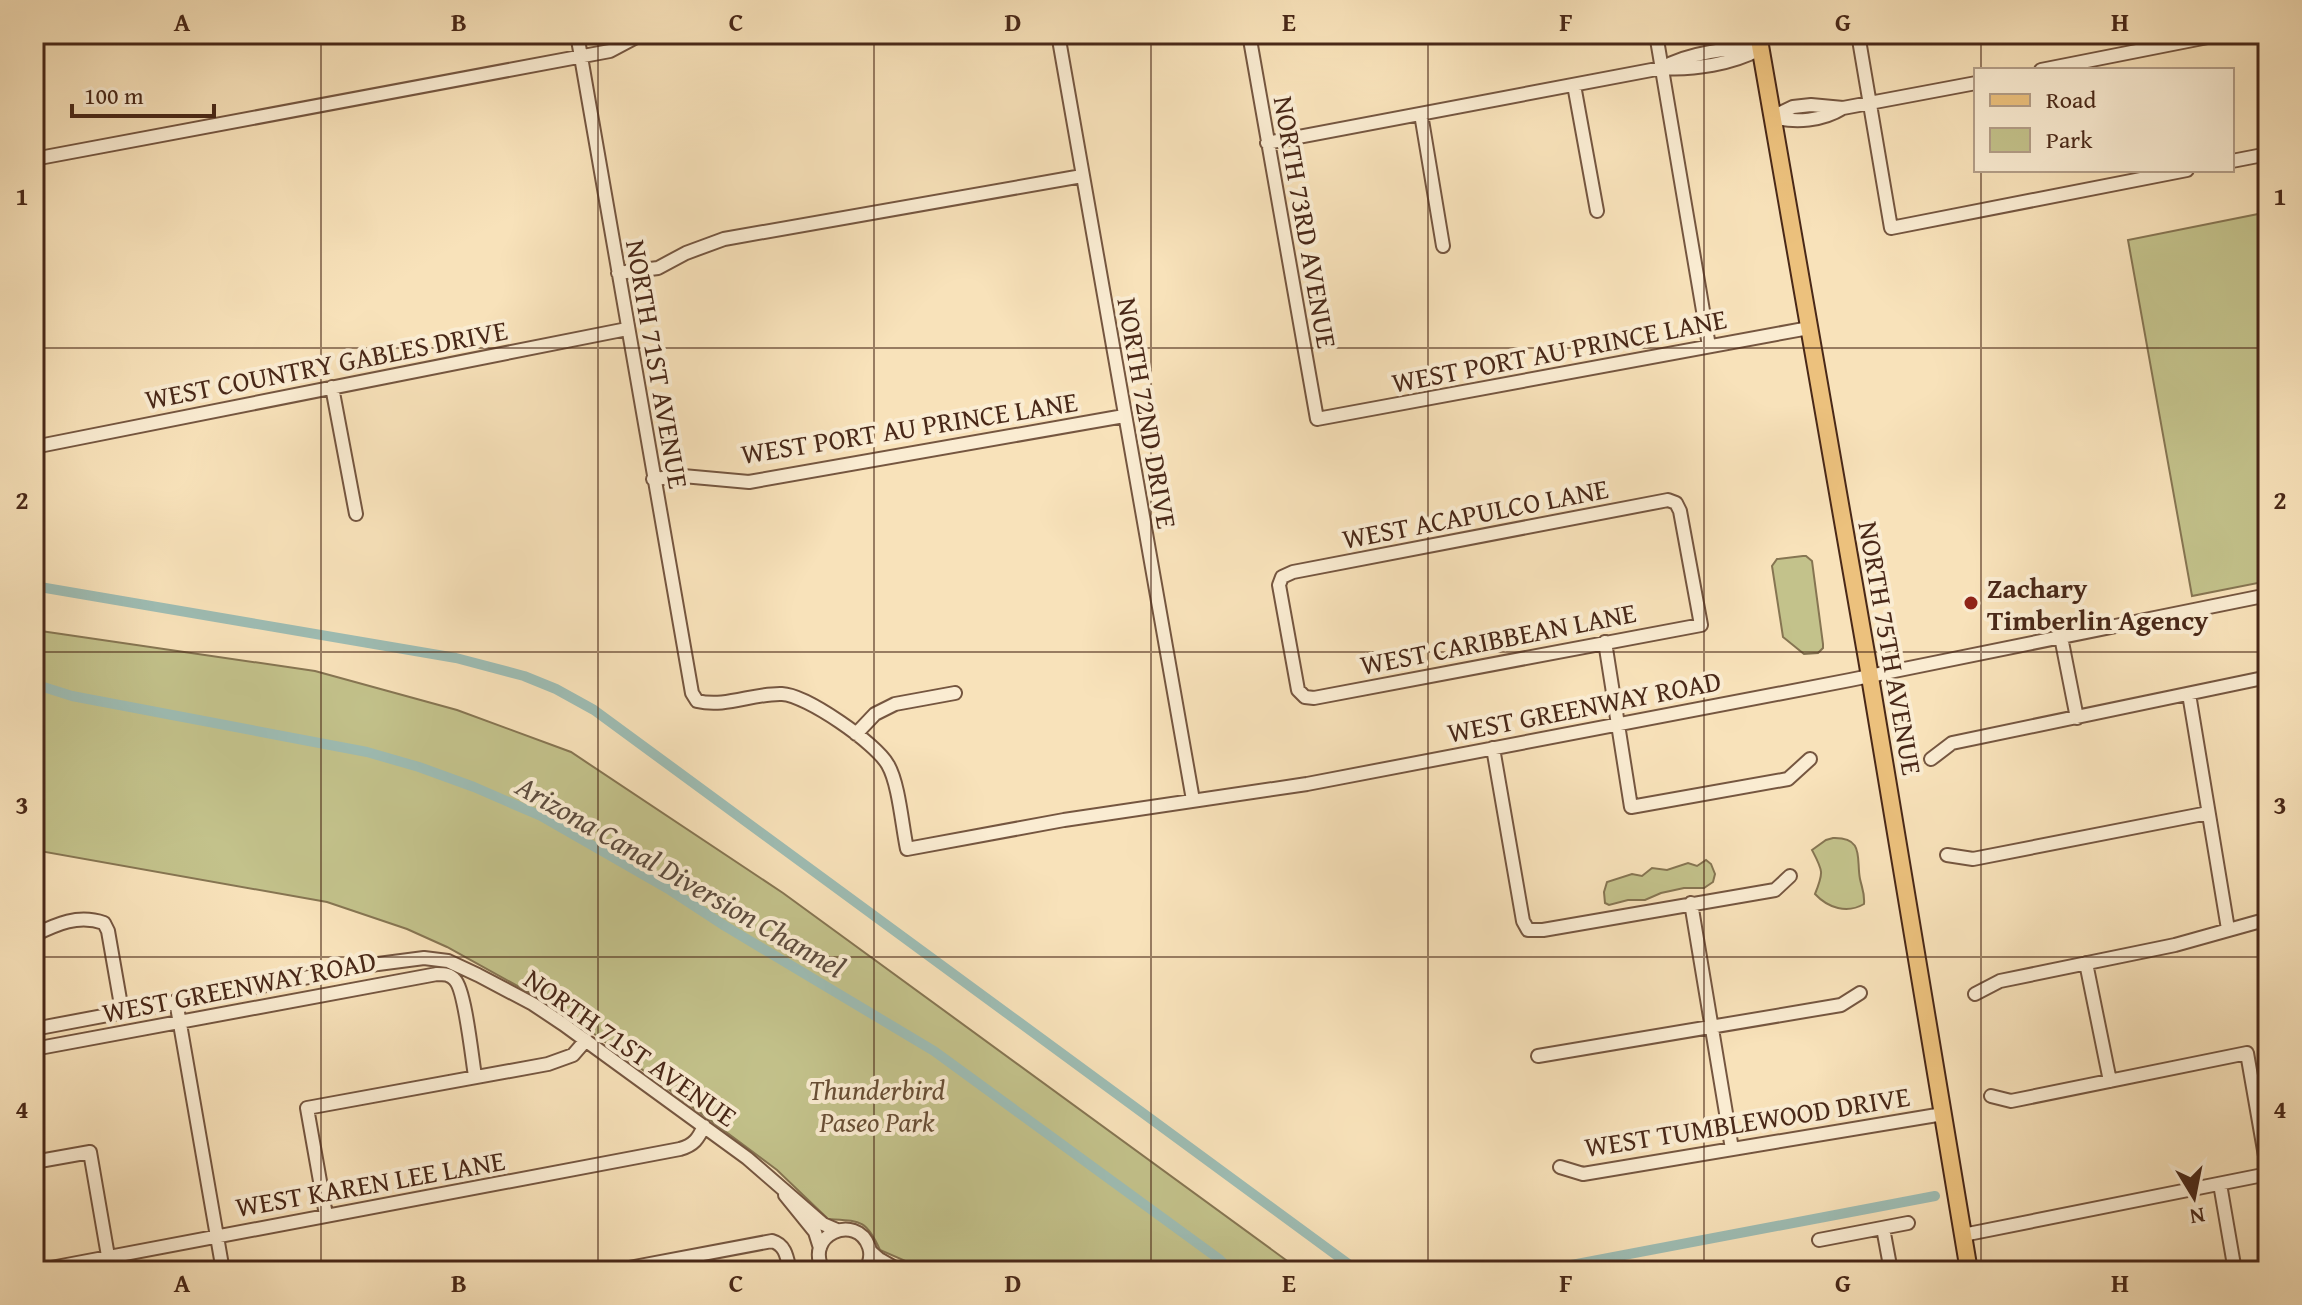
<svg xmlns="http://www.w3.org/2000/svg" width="2302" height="1305" viewBox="0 0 2302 1305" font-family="'Gentium Book Plus',serif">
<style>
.green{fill:#c3c28b;stroke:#867552;stroke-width:2}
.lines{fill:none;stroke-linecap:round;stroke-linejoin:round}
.canal{stroke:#9ebdb4;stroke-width:10}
.minor-casing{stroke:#755640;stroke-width:16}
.major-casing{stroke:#492818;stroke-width:20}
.minor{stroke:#faecd2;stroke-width:12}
.major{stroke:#ecc17d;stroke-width:16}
.grid{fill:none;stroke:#492818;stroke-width:2;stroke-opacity:0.55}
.poi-dot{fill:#8f2418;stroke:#faecd2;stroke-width:3}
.labels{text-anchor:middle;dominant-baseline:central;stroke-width:8;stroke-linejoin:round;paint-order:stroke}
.street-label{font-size:28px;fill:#492818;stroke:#faecd2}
.poi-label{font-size:28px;font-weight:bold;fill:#492818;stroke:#faecd2;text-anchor:start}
.park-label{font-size:28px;font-style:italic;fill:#684e35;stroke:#faecd2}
.water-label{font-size:30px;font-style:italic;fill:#5e4d3f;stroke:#faecd2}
.neatline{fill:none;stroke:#492818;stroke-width:3}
.grid-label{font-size:26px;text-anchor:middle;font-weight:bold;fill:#492818}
</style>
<rect width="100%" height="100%" fill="#f8e2ba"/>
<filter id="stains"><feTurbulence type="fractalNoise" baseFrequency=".0025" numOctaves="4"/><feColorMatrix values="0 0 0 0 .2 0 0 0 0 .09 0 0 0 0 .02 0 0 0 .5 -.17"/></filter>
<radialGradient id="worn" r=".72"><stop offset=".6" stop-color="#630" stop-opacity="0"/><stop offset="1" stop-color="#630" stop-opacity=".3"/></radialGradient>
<!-- green -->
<path class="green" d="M2268,212V581L2192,596L2128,240Z
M1803,556H1806L1812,561L1823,644V648L1818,653L1804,654L1783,637L1772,566L1777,559Z
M34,630L315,671L457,710L571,752L783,893L1301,1271H920L908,1262L880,1250C866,1219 860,1221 828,1219L777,1170L593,1033L550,1004L447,947L407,929L327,902L34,850Z
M1833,838C1865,837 1856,859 1860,879C1862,888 1865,894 1864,904C1847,914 1828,908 1815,894C1824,872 1823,871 1812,850L1826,840Z
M1706,860L1711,864L1715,874L1713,882L1704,888H1684L1661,893L1645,900H1628L1609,905L1605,903L1604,892L1607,882L1632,874L1642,876L1652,868L1667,870L1688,863L1697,866Z"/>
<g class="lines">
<!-- canal -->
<path class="canal" d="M34,586L456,658L524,676L556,689L594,710L1358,1271
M34,684L72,696L367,752L419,767L474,787L541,816L670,890L725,926L934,1051L1219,1259L1231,1271
M1540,1271L1935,1196"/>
<!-- minor casing -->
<g class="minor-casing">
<path id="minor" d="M577,34L692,693L697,701C726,708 753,693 782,694C806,695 876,743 888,765C899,784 902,826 907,849L1064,820L1307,784L1850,680L2268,595
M1058,34L1193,800
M1249,34L1317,419L1809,328
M1656,34L1709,346
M1858,34L1891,228L2187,170
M1662,68C1688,53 1730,47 1760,49
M2041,70L2223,34
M1574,85L1597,211
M1421,114L1443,246
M1772,117L1793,107L1811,105L1843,108L1976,83
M1772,117C1796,123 1822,121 1843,108
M1267,143L1662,68C1694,70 1732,64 1760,49
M34,159L610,51L642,34
M2232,161L2268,154
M618,273L658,268L686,253L724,239L1082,176
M332,387L356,514
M34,447L627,329
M653,479L683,476L749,482L1124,416
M1668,500L1676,503L1680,511L1701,625L1314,698L1305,697L1298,690L1279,585L1282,577L1293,572Z
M2061,637L2077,718
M1605,642L1631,807L1788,779L1810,759
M2189,694L2228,929
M856,734L875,714L895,704L955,693
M1493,748L1523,921L1528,930H1543L1775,890L1790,876
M1931,759L1952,743L2268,677
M1947,855L1973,859L2208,813
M1691,903L1732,1149
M34,935C57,924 78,914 104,923L108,931L122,1011
M2086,963L2110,1081
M1975,994L2000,981L2175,945L2268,919
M176,1001L223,1271
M34,1029L378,964L424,958L448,961L478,975L533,1004L563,1024L747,1158L823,1224L837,1230
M34,1049L437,974C444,974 450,974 455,980C465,990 472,1058 475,1076
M1538,1056L1841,1005L1860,993
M1991,1096L2011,1101L2247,1053L2268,1173
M34,1162L90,1152L108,1256
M1560,1167L1583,1174L1943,1114
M2220,1184L2235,1271
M785,1195L815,1232L820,1248
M326,1215L307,1108L548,1064L573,1055L586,1040
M1883,1228L1891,1271
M1963,1235L2268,1174
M1819,1240L1908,1223
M870,1251L879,1259L900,1271
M35,1271L680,1149C694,1145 698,1139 704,1126
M613,1271L772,1241C786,1245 787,1258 790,1271
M824,1271C802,1235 857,1212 869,1247C872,1256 870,1263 865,1271"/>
</g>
<!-- major casing -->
<g class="major-casing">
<path id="major" d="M1758,34L1867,659L1969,1271"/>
</g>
<!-- minor -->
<use href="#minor" class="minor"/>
<!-- major -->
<use href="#major" class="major"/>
</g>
<!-- grid -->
<path class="grid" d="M321,34V1271M598,34V1271M874,34V1271M1151,34V1271M1428,34V1271M1704,34V1271M1981,34V70M1981,170V1271M34,348H2268M34,652H2268M34,957H2268"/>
<!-- markers -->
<circle class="poi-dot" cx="1971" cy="603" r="8"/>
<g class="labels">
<!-- street labels -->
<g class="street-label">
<text transform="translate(1306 222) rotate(80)">NORTH 73RD AVENUE</text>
<text transform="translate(1559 350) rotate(-11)">WEST PORT AU PRINCE LANE</text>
<text transform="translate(326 364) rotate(-11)">WEST COUNTRY GABLES DRIVE</text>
<text transform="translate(658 364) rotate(80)">NORTH 71ST AVENUE</text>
<text transform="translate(1148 413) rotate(80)">NORTH 72ND DRIVE</text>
<text transform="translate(909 427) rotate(-9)">WEST PORT AU PRINCE LANE</text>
<text transform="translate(1475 513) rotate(-11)">WEST ACAPULCO LANE</text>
<text transform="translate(1498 638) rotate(-11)">WEST CARIBBEAN LANE</text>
<text transform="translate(1891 648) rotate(80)">NORTH 75TH AVENUE</text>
<text transform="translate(1584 706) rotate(-11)">WEST GREENWAY ROAD</text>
<text transform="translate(239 986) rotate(-11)">WEST GREENWAY ROAD</text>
<text transform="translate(631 1047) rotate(35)">NORTH 71ST AVENUE</text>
<text transform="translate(1747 1121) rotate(-9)">WEST TUMBLEWOOD DRIVE</text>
<text transform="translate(370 1183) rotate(-10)">WEST KAREN LEE LANE</text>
</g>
<!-- poi labels -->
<g class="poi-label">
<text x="1987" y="587">Zachary<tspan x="1987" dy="32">Timberlin Agency</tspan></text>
</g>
<!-- park labels -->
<g class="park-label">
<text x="877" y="1089">Thunderbird<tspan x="877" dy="32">Paseo Park</tspan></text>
</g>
<!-- water labels -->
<g class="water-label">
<text transform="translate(681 876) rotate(30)">Arizona Canal Diversion Channel</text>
</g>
</g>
<!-- margin -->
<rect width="2302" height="1305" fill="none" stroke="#f8e2ba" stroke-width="88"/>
<!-- legend -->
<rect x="1974" y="68" width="260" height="104" fill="#faecd2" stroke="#b39e88" stroke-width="2"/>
<rect x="1990" y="94" width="40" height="12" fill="#ecc17d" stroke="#b39e88" stroke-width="2"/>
<text x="2046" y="108" font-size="24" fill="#492818">Road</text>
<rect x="1990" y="128" width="40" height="24" fill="#c3c28b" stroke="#b39e88" stroke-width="2"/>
<text x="2046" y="148" font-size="24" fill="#492818">Park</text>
<!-- north arrow -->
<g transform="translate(2194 1197) rotate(170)" stroke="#faecd2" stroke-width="6" paint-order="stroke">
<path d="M0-6L14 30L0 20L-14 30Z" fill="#492818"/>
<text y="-12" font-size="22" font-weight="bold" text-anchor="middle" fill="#492818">N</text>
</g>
<!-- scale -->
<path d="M72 104v12h142v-12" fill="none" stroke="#492818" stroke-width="4"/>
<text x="84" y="104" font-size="24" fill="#492818" stroke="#faecd2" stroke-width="6" paint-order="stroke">100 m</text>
<rect x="44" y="44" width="2214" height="1217" class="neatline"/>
<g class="grid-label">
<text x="182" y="31">A</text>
<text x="459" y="31">B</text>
<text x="736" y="31">C</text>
<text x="1013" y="31">D</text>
<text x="1289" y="31">E</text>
<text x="1566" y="31">F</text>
<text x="1843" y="31">G</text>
<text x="2120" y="31">H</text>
<text x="22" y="205">1</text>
<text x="2280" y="205">1</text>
<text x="22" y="509">2</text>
<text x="2280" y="509">2</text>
<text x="22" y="814">3</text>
<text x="2280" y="814">3</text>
<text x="22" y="1118">4</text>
<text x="2280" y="1118">4</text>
<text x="182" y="1292">A</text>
<text x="459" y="1292">B</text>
<text x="736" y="1292">C</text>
<text x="1013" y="1292">D</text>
<text x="1289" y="1292">E</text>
<text x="1566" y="1292">F</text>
<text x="1843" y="1292">G</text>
<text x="2120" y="1292">H</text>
</g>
<rect width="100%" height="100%" filter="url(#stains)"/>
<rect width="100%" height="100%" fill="url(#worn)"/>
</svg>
